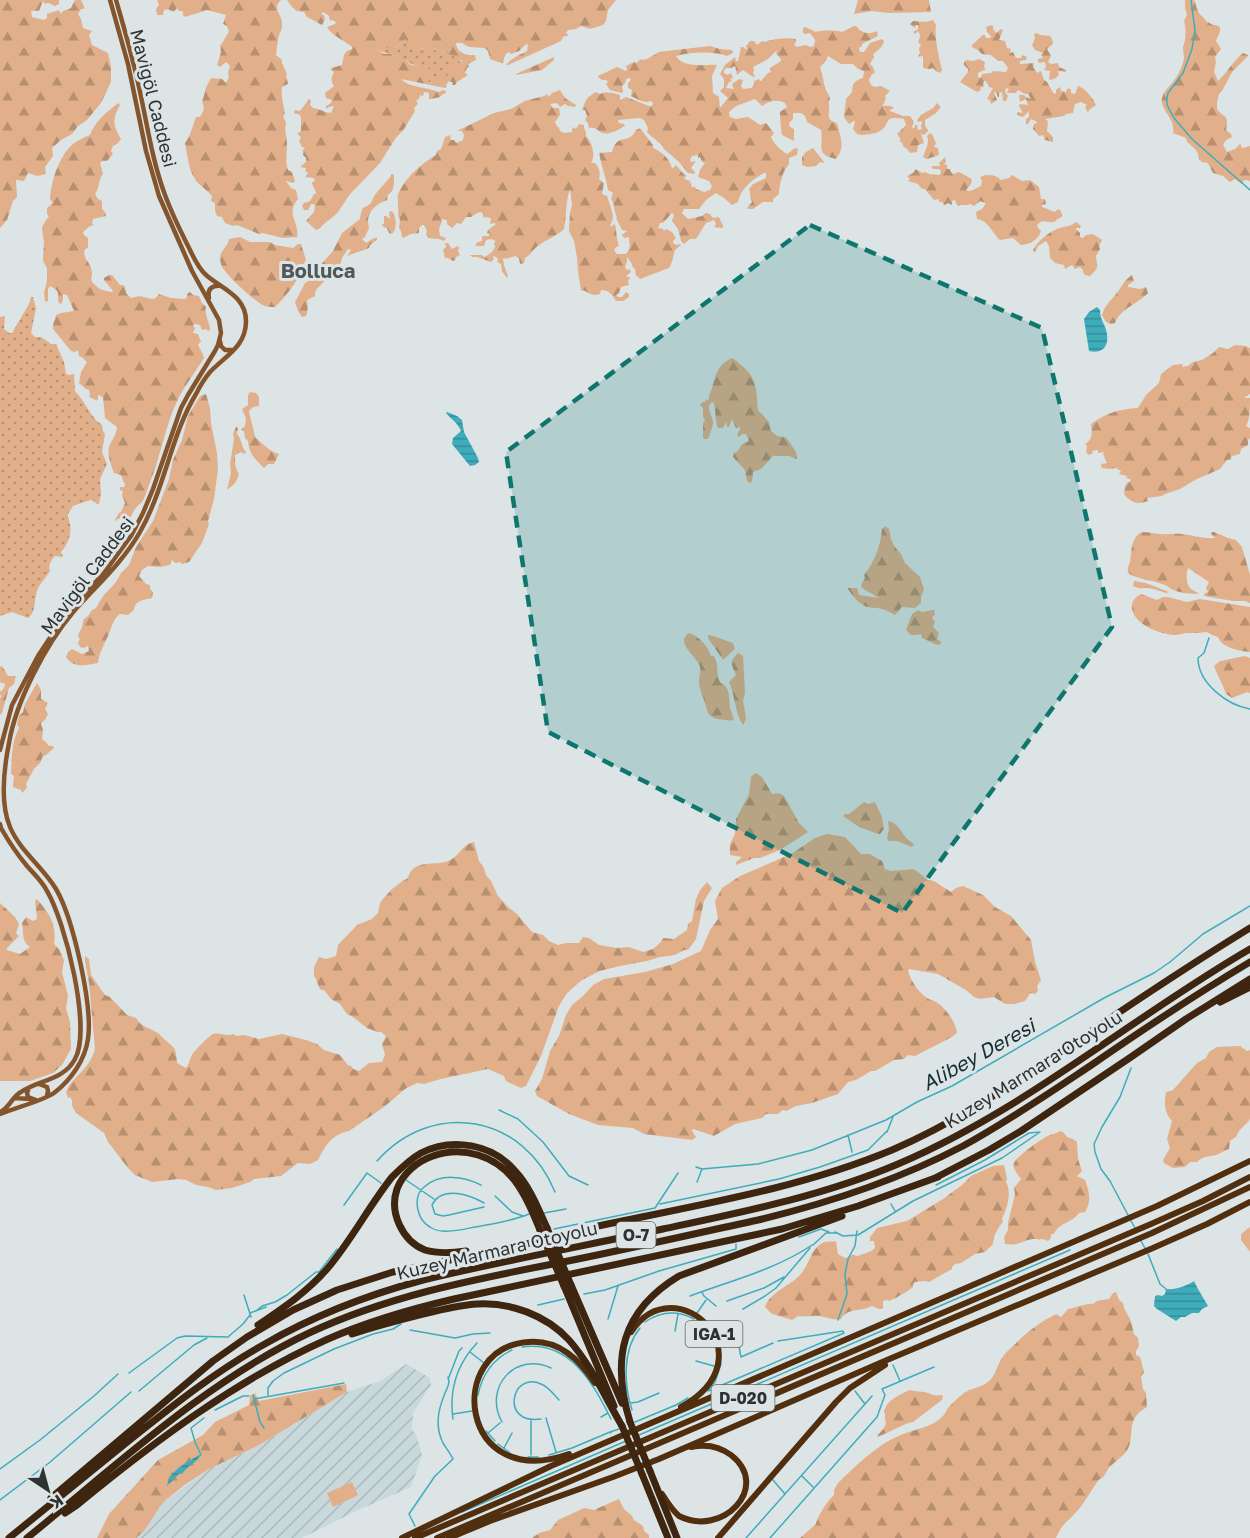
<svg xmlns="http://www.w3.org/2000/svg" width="1250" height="1538" viewBox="0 0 1250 1538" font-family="'Golos Text',sans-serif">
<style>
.industrial{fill:url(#industrial-furrows)}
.grass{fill:url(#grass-dots)}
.forest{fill:url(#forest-firs);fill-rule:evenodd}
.pitch{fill:#e1b08b}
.water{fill:url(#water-rules)}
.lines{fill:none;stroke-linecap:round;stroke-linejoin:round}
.stream{stroke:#3facbb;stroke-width:1.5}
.secondary{stroke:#84542c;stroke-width:4.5}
.trunk{stroke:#512e0d;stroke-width:6}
.motorway{stroke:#3e2510;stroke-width:7}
.motorway-bridge{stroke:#3e2510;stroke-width:7}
.marked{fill:#0f766e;fill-opacity:0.2;stroke:#0f766e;stroke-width:4.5;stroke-dasharray:12 8;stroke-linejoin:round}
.labels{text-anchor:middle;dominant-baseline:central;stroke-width:6;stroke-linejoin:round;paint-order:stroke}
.shield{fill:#dce4e6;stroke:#636768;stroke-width:1.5}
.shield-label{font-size:16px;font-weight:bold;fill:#2f3232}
.street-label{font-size:18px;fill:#2f3232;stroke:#dce4e6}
.neighbourhood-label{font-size:20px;font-weight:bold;fill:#515859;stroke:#dce4e6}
.water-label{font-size:20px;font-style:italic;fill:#162e32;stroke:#dce4e6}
</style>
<defs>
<pattern id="industrial-furrows" width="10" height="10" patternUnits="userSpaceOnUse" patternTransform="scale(1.5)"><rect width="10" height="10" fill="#c8d8db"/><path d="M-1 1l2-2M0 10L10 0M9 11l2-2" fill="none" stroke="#acbabc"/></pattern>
<pattern id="grass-dots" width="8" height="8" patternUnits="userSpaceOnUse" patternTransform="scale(1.5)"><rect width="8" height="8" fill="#e1b08b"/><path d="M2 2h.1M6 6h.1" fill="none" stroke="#b79072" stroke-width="1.8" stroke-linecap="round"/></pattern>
<pattern id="forest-firs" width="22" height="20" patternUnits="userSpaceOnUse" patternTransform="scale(1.5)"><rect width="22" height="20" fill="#e1b08b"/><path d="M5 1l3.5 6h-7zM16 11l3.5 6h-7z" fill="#b79072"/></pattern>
<pattern id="water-rules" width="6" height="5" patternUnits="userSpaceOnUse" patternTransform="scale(1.5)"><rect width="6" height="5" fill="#3facbb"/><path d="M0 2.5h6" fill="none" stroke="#358d99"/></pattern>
</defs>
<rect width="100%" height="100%" fill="#dce4e6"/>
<!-- industrial -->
<path class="industrial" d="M406,1364L430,1378L431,1385L413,1413L412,1430L416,1434L422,1455L411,1487L356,1511L302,1538H136L144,1530L163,1502L209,1469L259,1445L347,1392L380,1381Z"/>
<!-- grass -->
<path class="grass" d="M406,39L424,50C429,49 434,48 438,52L449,51L453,55L459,57L462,63L456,64L452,63L447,71H451L452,73L446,79L427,83L419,66C411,65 408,61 401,58C393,55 385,54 377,49V48H394Z
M31,297H33L36,308L31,333L35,337H41L51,344H56L64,362L66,374L69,375L74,374L75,391C85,401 90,417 102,425L103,431L105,434L102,452L107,464L100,479L101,494L99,504H97L92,500C86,501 79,504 73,506L68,514V517C73,529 70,542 61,552L63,556L62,557L55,556C51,560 48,565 50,571C46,578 39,584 37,591C34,600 36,613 28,618L12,612L0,616V317L5,316L4,329L9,333H12L29,304Z"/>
<!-- forest -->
<path class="forest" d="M0,0H59V4L55,6L48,3L45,4L43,1L39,11H31L32,17L44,20L47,18V14L59,10L61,14L63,11L71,8L75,0H81L84,6V9H81L78,14L81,19L83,28L92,31L89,35L92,45L108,53L111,67V82L101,103L87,120L78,126L72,134L61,140L52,148L53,156L45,167L46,174L37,176L28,173L24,181L16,180L17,197L13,201L7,220L0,228Z
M157,0H281C271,10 283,13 282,26C282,31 278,35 278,40C277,45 277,49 276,55L282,60V63L287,74L286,76L288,84L282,87C281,95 283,104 285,113L283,116L286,123C284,131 287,136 287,144C287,154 285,161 288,170L292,172L295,181L293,183L286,181L291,188L296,190L298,199C285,214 300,222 297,237L283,238L263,233L259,234L237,225L233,226L225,223L222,217L217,216L215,211V203L211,201L212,196C207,190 202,187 197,182C188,170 188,157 185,143C191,135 192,127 196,117H200C204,111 205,108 202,101C204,97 204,95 205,91C206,86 209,82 211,78L222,79L226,83L229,77L228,73L230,66L226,62L220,67L217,65L221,52L220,46C224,41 225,37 229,32L227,26L223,24L226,15L207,10L185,17L183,15V11H179L177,8L174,12L169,10V9L164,10L163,15H157L156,9L159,5Z
M287,0H616L608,10L606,21L603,25L590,29L581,26L576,29L568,30L566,33L568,35L563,37L561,41L508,65H506C511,58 520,55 527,51L528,44L525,45L519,51L511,54L509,52C505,53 504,59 503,63H501L490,59L488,51L485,48L469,47L462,43H456C456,52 466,56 475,55L476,60L468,64L469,66L467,68L465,73L468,75L457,82L455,85H452L453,83L449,81L446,85L447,87L445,88L401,79C410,88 427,87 439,92L443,90L446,91V93L443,94L440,97L431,99H429V93L424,92L423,96L420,95L419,99L416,100L418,104L414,108L415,111L404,129L395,139L380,163L356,188C347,195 343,208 334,216C328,221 325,222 319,229L316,230L306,221L314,212L315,205L313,204H311L308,210H304L302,206L304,203L310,201L314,194H316C316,189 312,187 312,182L315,181L314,178L305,177L308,173L305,171L306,168L300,167L306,162V158L303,155V150L305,148L302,147L299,141L301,137L297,134L301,131V119L300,115L294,113L295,110L300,111L309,99L311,101L310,105L313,108C320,109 323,112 331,113L334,106L329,107L326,109V106L331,103L332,100L326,98L325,93L334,86C331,82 331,77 334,72L331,70V68L342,65L344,55L347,51L352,49V47C344,40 332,36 327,27L335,24L336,22L332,20L330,21L329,16L323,12L321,14L324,15L325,19L322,25L307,17L304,12L297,11L292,7ZM406,39L407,46L414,44L423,49L424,50L420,52V53L427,52L430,49L432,51L435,49L438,52L449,51L447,54L453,55L454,57H458L457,60H462V63L456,64L452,61L451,63L449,64L447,71H451L452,73L448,74L446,78L434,77L432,79V82L428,83L433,72L430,69L420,68L419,66L411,65L399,55L393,56L391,54H384L377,49L378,48H394Z
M858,0H929L931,12L888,13L872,11L854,14Z
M1185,0H1194C1196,4 1197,10 1199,13C1201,16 1204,17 1206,21L1213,25L1219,26C1222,32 1218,35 1216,41L1221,49L1215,57L1216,62L1214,72L1218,81C1227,73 1233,61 1243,53L1248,55V56L1232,72L1222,91L1219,94L1217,102V109C1225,120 1229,113 1226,130L1231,134L1232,137L1226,140L1223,145L1227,152L1235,149L1240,144L1242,148L1250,146V181L1246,180L1243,181L1242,184L1235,179L1230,182L1223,176L1213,173L1208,163L1202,162L1199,159C1198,150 1194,148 1187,142L1186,138L1173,133C1176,118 1159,110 1162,98C1164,89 1171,86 1175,79C1179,74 1184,63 1184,57C1184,56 1183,49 1183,48C1183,46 1184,45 1184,44C1186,37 1186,27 1184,21L1187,15L1185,7Z
M933,20L936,25C934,36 939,59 942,70L940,73L936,71L933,68L929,69L923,68V56L918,57L920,53L919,49L921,44L918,43C919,38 922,36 918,31L915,34L913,32L918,29V25H916L915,28L910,24L913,21L926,22Z
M991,25L993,26V29L996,33L1001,29L1003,30L999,40L1005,41L1007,48L1011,49L1010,53L1013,52L1016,58H1021L1022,55L1027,57L1026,60L1020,61V64L1034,63L1033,67L1037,73L1041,71L1044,80L1047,82L1054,94L1056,93V90L1060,87L1061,91L1067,92L1066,90L1069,88L1071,90V93L1075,94L1078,86C1085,88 1093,98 1096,105L1089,110L1088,113L1085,107L1087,105L1081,102L1075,104L1073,113L1066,114L1064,116L1045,119L1048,121L1047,131L1053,137V142L1045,140L1043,135L1039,136L1033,129L1034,124L1037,123V122L1031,119L1028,124H1026V119L1029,117V111L1023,117L1019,116L1017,114L1018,112L1023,113L1019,106L1020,104L1028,105L1026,99L1020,102L1019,95H1024L1026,97L1031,99L1028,94H1025L1018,90L1016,93H1008L1007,92L1009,89L1006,88L1005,92L1008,96L1006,101H1003L1002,92L999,93V97H998L996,92L994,93L997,100L991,104L990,100L987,99L993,88L989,87L986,81H984L983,84L984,87H981L980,91L977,92L960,82L968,72V69L964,65V62L967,60L973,61L979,59L985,62L984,67L986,69L978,73V77L981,78L982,74L991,73L993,71L1006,72L1008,68L1003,61H998L991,55L982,54L978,50L972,47V45L983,35H985L986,38H990L991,36L987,32L986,27Z
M854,26H856C861,33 869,35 877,31L878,36L862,44V46L859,48L860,52H864L870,43L882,39L884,41C883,47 878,50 873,54L874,57L870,64L873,67L875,73L872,74L869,80L871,85L875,87L881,86L890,91L885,96L886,99L884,101L885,102L882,106C886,106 891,105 894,108L890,110V111L903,116H910L914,122L912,127L914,129L915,125H917L918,130L922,129L921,126L922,122L921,121L918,122L917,120L921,115L933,108L937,103L941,107L936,113L925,120V125L928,131L924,135L921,134L924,143L918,145L917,152L910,153L908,150L903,146L902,142H900V138L897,134L906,125L904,119C882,115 892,123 880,131C875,134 866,135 860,135L857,134L853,129L855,122L854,121L849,124L844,117L846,99L852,92C852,84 855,80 863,78L864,71L858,69L853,64H841L828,56L826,61L820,67C823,75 823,82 826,90C827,92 829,95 830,98C828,105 829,99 829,106C830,115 825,120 837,123C840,137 846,146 836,159C814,155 824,144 821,130L807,122L805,116L801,113H793V119L789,123L790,127L794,129V141L782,135C781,131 780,115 780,112L787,107L785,103C778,99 769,101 762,106L755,99L736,106L729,112L730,117L736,119L748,117L760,125L766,123L774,133L771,137C773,143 782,151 787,154L795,148L798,149L797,155L789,158V164C783,170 779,185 779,194L773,199V202H763L753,209H748L747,208L752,202L750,196V192L749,189L753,184L766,178V173H764C752,180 741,188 738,202L732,205L724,198L716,193L706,200L699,209H684L682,213L688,219L702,216L706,213L710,214L713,218L719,217L723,226V228L714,227L716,224L714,220L706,223L696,239H690L684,244L681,241L678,229L672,221L674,215L672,213L663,223H660L658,228L663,229L664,231L666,229L672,232L676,238L673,241V243L676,245L680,244L681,245L675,250C673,256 673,262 669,268L640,279L636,275L635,269L632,266V264L627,257V261L625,267L626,269L630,270L631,272L626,276L630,278L628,281L629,285L621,287L619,293L616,295L618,297H622L626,292L629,294V297L623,301H616C612,294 609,290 601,290L600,294C590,297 589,291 581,290L578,271L577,257L574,241L569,231L570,213L572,205L570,189C565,204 567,214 564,229C557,236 547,239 539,245C533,249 532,254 525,258L524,263L520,264L519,258L515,256L506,259L503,258L504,265L508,276L507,278L502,271L501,264L497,262L498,259L496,257L493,256L494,259L491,262L477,257H472L470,255H481L485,257L492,252L495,247L494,243L496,241L491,239L486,240L484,246H476V243L482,241V236H489L490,234L487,233L488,230L496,224L494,223L490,224L491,218L483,217V214L481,212L477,213L471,217H466L461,224L457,223L452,228L447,224V220L441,219L442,221L439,229L440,236L446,238L444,241L439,239L428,238L426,234L427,231L424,225H422L419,228V233L411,234L403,238L402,237L401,231L399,228L400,220C397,215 399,212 398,206C398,202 397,196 399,192C407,176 421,164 436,155L437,151L441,149L445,137L451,135L450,137L451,140H454L456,143L463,140L464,135L462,131H457L494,113L511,109L525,101L544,96L547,94L549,97L552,93L560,90L565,98L576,105L575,107L568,106L565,104L560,107L557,103L550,104L553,108H559L560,115L555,122L557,126L559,128L560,131L564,133L572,132L573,127L576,129L579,124L584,125V128L586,132V136C592,142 596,156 591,163H595C599,167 601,173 599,179L604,183L602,194L607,196C609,202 613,212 613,218C612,221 611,224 610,227L615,224C617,232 616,238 619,246L616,247L614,250L617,254H626C632,246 629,245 629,237L624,238L622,235L627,231L622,230L616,218L617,217C613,210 615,204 611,199L613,193L608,190C606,177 601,165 599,153L612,152C617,132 628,146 636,130L640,128L653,145V148C662,152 669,158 672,168H673L676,165C679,169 682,172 686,176L684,179L690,181L692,187H695L696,189L704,192L710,190L712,186L709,181L698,177L700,170L705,163L702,162L700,157L698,158V155L692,156L690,160L691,162L696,161L691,168L695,172L694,174L688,173L679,162L664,149C661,142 652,138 647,132L648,128L644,120L640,118L618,120L619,123L624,124L625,126C619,129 611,135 603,133C596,131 598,127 589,128L588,123L585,120L587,116L585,110H582C586,99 587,97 596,92L600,94C607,91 613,93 620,95V100L626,97L649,106H652L653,103L651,101C644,104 638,99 631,96L632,90L628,88V83L631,80L630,78L626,79L625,83L622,86L623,92L622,93L610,90L606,84L608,82L606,80H602L598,77V76L617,67L626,71L627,69L626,66L634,62L637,63C640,57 643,61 647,59L659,52L675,50L710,46L720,49L732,50L733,53L727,56C713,51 690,52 676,56C684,69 705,64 717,65L712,76L713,93L719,97L720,108L728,98L720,91L724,87V79L720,74L725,65L735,57L736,61H738L741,47H743L747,50L746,46L750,41H754L757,45L762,41L765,42C770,39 790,37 796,39V42L794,45L797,47L805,45L811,47L814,46L815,40L810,33L805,34L803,33V28L805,27L816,32C821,30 837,30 842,32ZM777,50L776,54L781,59V61L770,68L771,72L768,73L761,81H760L759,79L754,81V85L751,88L743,89L741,86L743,80L739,79L732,84L734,89L726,88L729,82L732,81L730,79L733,78L731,73L728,75L724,73V70L726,68H731L735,66L737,75L743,70L753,77L755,76L753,73L754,69L753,67L768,59Z
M1037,33L1040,35L1050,36L1052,39L1053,44L1047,49L1051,56L1048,62L1051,64L1058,63L1059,67L1066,70V72L1058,71L1059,75L1056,78L1050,80L1049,79L1050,71L1044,70L1046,66L1045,62L1039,63L1038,61V59L1043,58L1041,55L1043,53L1035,50L1032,45L1035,39L1034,34Z
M554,57V60L542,70L516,75V74Z
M118,103L120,105C112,119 113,126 121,139L117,144L113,146L111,151L113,154L107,161H102L100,163L103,174C98,180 100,187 95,194L98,199L102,201V209L105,212L106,216L93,219L92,223L94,225L90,226L83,232L84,235L88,238V248L85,249C81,261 96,263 91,280C96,288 102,291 112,292L113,291L104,280V278L109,275H112L120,285H123L125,287L126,293L131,298C135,297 139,296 144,297C151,298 154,302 159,294L171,298L185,299L187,297V294L190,292L193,295L199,296L202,303L206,307C204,315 210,322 210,330L208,331L206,329L202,330L200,325L195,324L193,325L195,328L193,333L198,334L201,342L198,344C199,348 203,353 204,358C196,371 186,384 179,397C165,425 161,456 149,485C147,490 145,498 142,502C139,505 136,507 133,512C127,527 125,536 109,543V538L120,527L122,518L118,519L116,521L115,520L119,513L121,512L125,503L122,495L123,491L120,490V487H124L125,485L121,475L114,473C111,465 107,455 109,447C112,439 116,436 117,427L105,418L103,397L98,395V399L96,401L94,399L89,397L90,395L89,390L86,389L79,383L81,372L87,362L82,357L79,356L78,350L75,352L71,351L53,329V325L56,315L61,313L74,311L67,295L63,294V299L62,303L60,304L58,301C59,292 58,290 50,286L48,289V301L45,302L44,293L47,281V268L43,261L44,242L42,229L43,225L49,216L47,214V208L53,203L50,199C51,181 60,152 76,142C80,139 85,137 90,135C95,121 106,113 118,103Z
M930,133L932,134L936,143L934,147L938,148L939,155L927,159L923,157C925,150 930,144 927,136Z
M813,148L825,163L820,162L816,166L807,167L802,165V157L806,152Z
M945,157L946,162L944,164L947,165V169H950L951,172L953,174L959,172L972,179L971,184L966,190C970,193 976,188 981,186L982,181L980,177C988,174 995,174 1001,180L1009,178L1012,175L1022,181L1030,180L1039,187L1041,199H1045L1046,204L1042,205V207C1047,209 1050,210 1055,212L1058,209L1061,211L1062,216L1054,222C1047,223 1043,218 1037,225L1038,228L1041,231C1038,240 1031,244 1021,245L1013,238L1000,240C992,233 989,221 977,219L976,212L982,209L986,204L985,203L980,201L974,206L970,204L967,205H961L959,206L957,205L955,200L952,201V205L948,203L945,205L943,204L942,202H939V199L934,200L925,189H922L918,184L908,181L910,179L907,176L913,173L916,169L922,173L925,172L929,174L940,175L941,171L939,169H933L931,167L933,166H940L939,163Z
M392,174L394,175C394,183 395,190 388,195L387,200C374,205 365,213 369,228L365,237L362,239L366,243L374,238H377V240L370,245L369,248L347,256L351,250L348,249L342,258L341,263L337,269L328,272C326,286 314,286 315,296L307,300C308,306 308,310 306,316L302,317L298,311L295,302L305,283L310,280L317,269L333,251L342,233L360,219C363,203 362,211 371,203C375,191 386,184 392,174Z
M392,211C397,217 397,230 392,234L389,233L387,228L382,226V225L384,223V216H386L390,219L389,212Z
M1076,222L1081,226L1080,228H1076V229L1080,233V237L1083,238L1086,235L1093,234L1102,240L1099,246L1100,249L1096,256C1097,267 1100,267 1090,276L1085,275L1083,272V270L1080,267L1075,269L1072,265L1065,269L1064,265L1055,263L1050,258L1049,246L1046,241L1038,246L1035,252L1033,251C1036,241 1053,229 1063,227C1068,226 1071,226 1076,222Z
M240,237L250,242H270L275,245L293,248L298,244H301L306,260L302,266C302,277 283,300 275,307C271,307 268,307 265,306C256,303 223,273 221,264C217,250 227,250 229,239Z
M445,243H448L452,249L458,246L459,248L458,251L460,255L456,257L455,260L453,261L448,258H445L443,250L446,247Z
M1132,275L1134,281L1128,285V287L1140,289L1146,287L1148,293C1138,304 1121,308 1115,323C1108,325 1105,322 1102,315C1105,304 1113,299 1119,290C1125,282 1123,282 1132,275Z
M1235,345L1246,346L1250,348V394L1244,398H1250C1250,407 1250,420 1246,426L1250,428V438L1248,440V445L1241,449L1240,454L1232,456L1230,458L1232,459L1227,460L1220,469L1195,480L1180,489L1165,494L1162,496L1147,498L1148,501C1138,505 1131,503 1124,494L1125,486L1127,483L1131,481L1130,479L1126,478L1127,476L1119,474L1121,471L1116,468L1109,469L1102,468L1101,464L1107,463L1104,457L1105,456L1103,455L1104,452L1098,453V450L1092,451L1093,453L1089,455L1086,452L1087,446L1085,444C1093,440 1092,432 1091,424C1106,413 1120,409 1138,408L1146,395L1159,383L1161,374L1173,365L1183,364L1182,367L1188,366L1193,362L1202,360L1213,353L1219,347L1228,349Z
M732,358C756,375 756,382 758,410L769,422L771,431L777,436L785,437L788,440L796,452L797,458L796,459L789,456H773L761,469L753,472L752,482L750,483L747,481L745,470L733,457L734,453L738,451L742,444L749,441L746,434H742L739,437L737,435L741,427L736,428L732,419L729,427H727L726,422L723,428H718C716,425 715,408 714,403L712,402L709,406C709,412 712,416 713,421C713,427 710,434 708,439H704L703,437V424L705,420L703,417V409L700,404L709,399V396C716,381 713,367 732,358Z
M250,392L256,393L259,397V406L253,407L249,411C250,420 254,428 255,437C262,443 270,452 279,454L274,464H268L264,468C255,459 249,454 248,441L245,438L244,431L241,430L245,426L246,418L242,409L248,405V395Z
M206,394L210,408L211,423L217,453L218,469L214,499L208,521L209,524L202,543L189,562L182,564L180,562L175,563L172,560L170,565L160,567L148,566L142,570L139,576L146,584L150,585V589L153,592L152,598C144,600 135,600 134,610L128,615L120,614C112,620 112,627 108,636C104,645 99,653 98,663C86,665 74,669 66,657L68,652L72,649L82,654L89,651L88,646L83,648L80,647L78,643L80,639L78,637C79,631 84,626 83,620L88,616L92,610L96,608L103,596L116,582L121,573L129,565L136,547L153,521L169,479L173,460L182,440L188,416L200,396Z
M236,427H237L238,429L237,434C242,439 241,447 246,452L245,454L241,452L235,455C235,461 235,469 239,474C236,484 234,484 227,490L231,473L230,464L234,439L233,434Z
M885,526L889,529L891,539L894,546L901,554L905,563L920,577L924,589L921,597V603L915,608L902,607L895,615C891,613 887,610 882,609C876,607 869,609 863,605C856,601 852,594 847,588H857L859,595L879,598L862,588L861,585L865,578L864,575C874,563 881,545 882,529Z
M1142,532C1149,532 1155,534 1161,534C1168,535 1174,533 1181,534C1193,535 1203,539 1215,538L1211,534L1212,532H1214L1228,538L1236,540L1242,547L1250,575V603L1245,601H1233L1204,596V594L1208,592L1206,588L1209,582L1188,568C1186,574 1186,585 1191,589C1194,591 1197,592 1199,594C1190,594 1181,593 1173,590C1170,589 1168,586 1165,585C1160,583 1150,580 1145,580C1141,577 1130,577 1128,572C1127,569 1129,565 1130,562C1132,551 1130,538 1142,532Z
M1134,581L1146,583L1169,592L1167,593C1161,592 1154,588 1147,588C1141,588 1139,589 1133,586Z
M1141,594L1157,600L1163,597H1168L1187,602L1200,599L1250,607V652C1239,651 1222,648 1218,637L1212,635L1207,632C1201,633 1195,633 1188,633C1183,633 1180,635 1174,635C1160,634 1135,625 1132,609C1131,602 1135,597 1141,594Z
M918,610L922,612L934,610L935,614L932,618L935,622L933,627L939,633L937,639L941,642V644L937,645L922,638L921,634L917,635H911L906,630L912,614Z
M689,633C699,636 708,646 711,656H714C719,665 716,671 719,680C720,683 724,684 726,687C731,693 728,704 731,711C732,714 733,717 734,720C731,721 728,720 725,720C707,718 709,715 704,700C702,694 699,688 699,682C699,677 701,672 700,667C697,656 674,643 689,633Z
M708,635C717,636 725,641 733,643L735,649L723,660L708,638Z
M738,653L743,656L745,693L743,700L746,719L743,725C735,714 735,695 729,682L736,675C732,665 728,662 738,653Z
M1245,656L1250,658V693L1247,692L1232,698L1226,694C1223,684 1217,675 1214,666L1220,661Z
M2,666L8,676H16L14,684L9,688L2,713L0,715V698L2,696L0,695V692L4,688L5,683H1L0,681V667Z
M37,683L41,690V699L48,703L45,709L48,714L45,720L41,723C41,725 43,728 43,731C43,735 41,737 43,741L44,740L49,746H53L54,748L46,755L43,756L40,763L34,769L26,784L27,788L22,793L21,790L13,787L14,776L11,774C12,758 11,743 19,728L17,724L19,716L23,712L25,704Z
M756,773L762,777L772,794L779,793L784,796L799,823L808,832L780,850L760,858H754L736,865V862L742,857L730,855V844L735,834L736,819L749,794L751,777Z
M864,802L868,804L875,802L882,817L884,829L880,834H878L859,827L843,816L845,814H849Z
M888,821C898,823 901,831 906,838C908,840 911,842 914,844L912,847L897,841H888L887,838L889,829Z
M827,834L845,837L861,854H870L882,861L885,869L891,871L914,869L928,880L934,881L951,892L956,888L963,886L983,895L995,907L1011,916L1031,940L1035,962L1041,980L1037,986L1038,991L1035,994L1030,993L1025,1001L1014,1004H1005L994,997L980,999L974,997L966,990L938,974L909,969L908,971C911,981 918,992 927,998C930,1000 932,1000 936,1002C945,1007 956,1022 957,1033L952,1037L915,1056L908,1055L904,1059L894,1060L875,1071H871L856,1080L848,1082L838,1094L812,1103L796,1106L786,1111L783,1110L778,1114H766L762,1118L735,1124L714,1136L693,1129L692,1131L696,1137L692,1140L644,1134L633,1128L598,1125L569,1114L537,1096L535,1091L542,1079L550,1051L559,1036L566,1015L572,1005L583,996L593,985L604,979L645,972L673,964L701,951L710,930L718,919L715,901L722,888L740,876L791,854L815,838Z
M474,842L479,861L484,868L486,875L491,881L498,896L508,907L517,914L532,932L543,935L549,941L558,945L566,943H579L583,937L589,938L599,945L617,948L629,947L643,952L653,949L660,943L663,938L674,939L687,930L688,924L692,921L696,899L700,890L707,882L712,888L704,901L696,939L688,950H684L675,955L660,957L647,961L620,966L600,971L582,980L567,993L559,1006L541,1056L526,1086L521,1088L512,1084L506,1081L504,1076L488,1069L441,1079L424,1084L417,1083L405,1089L384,1107L349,1131C331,1135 326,1145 318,1160L310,1164L298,1163L281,1176L254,1179L250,1182L232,1188L216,1190L208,1187L196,1185L186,1180L178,1179L152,1182L135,1175L128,1168L108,1142L104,1133L76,1113L72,1106V1100L70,1097L68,1098L66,1092C73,1075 89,1071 95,1049L89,983L85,961V956L89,959L91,975L105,995L110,997L127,1015L136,1018C141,1027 148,1027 156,1032C161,1035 159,1034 163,1038C175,1049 176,1046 177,1063L186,1068C190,1063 189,1060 192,1055C194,1051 210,1035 213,1034C220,1032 226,1037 233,1034L237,1036L244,1035L259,1039L282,1034L306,1040L317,1044L324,1050L340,1055L348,1065L351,1066L353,1069L359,1071L369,1063L382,1062L385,1055L382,1044L386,1036L381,1032H377L367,1028L353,1017L347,1014L340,1004L331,999L324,990H321C317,985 318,981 314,976V967L319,957L326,959L336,956L338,945L357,925L372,919L378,913L380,903L383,899L392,889L404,880L407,879C409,876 409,873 411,871C421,859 441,867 452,859C461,853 462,845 474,842Z
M37,899C49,913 57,924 54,944L59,949L64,960L62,972L68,996L66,1008L70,1022L71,1049L62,1065L53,1073L30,1081H0V903L15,917L19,924L16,933L19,936L7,948V950L20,954L30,947C21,941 24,933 22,923L26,917L33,921L37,919L35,901Z
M1240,1046L1247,1051L1250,1050V1119C1245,1127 1239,1128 1236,1137L1230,1141L1229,1149C1224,1150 1220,1154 1216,1155C1208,1157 1203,1156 1197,1162H1190L1185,1167L1173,1168L1164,1163L1163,1160L1170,1148L1167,1139L1172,1121C1164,1112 1164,1103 1166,1092L1171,1091L1173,1090L1197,1063L1206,1058L1209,1052L1217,1047Z
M1061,1131L1064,1133L1067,1137L1073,1139L1077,1142L1078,1159L1082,1171L1077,1176L1085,1180C1089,1191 1092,1201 1085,1212L1079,1213C1072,1223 1058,1223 1054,1234H1051V1238L1048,1241L1043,1239C1039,1240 1036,1239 1032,1239C1022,1241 1018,1246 1005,1244L1004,1237L1008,1230V1223L1015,1194L1014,1188L1021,1179C1018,1174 1012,1169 1014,1163C1016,1157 1041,1139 1048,1136C1052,1134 1057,1133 1061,1131Z
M1004,1165L1007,1179L1006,1182C1012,1192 1007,1209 1002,1219L1003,1222C998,1228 993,1236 993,1244L985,1252L975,1254L961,1263L955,1264L952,1267V1269L929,1282L924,1281L915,1282L913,1284V1287C910,1290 893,1300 889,1301L887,1300L883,1301V1308L879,1309L872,1306C861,1312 848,1307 841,1319C833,1321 827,1317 820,1316C812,1316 805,1317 798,1316L792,1320L772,1314L765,1307C770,1292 790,1286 800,1275C809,1266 810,1250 822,1243C825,1241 832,1242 836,1241L838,1254L845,1258L853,1255L858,1256C864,1253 870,1253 875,1248L874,1241H870V1237L877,1228L907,1221L943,1199L962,1185L971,1176L993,1166Z
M1250,1227V1252L1241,1240V1234Z
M1116,1292L1119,1300L1123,1303L1124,1308L1131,1321L1134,1334L1138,1338L1139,1346L1136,1351V1355L1140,1357L1144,1372L1141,1377L1143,1389L1146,1393L1147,1407C1123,1420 1137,1437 1126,1452C1121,1458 1114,1462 1109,1468C1107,1470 1106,1473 1104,1476C1101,1479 1100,1478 1097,1482C1091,1491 1086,1500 1079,1509C1070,1520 1062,1523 1056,1538H800L816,1524C817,1517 828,1500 834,1495V1490L838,1483C858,1464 877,1444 903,1434C918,1428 941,1426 947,1409C952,1404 957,1398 964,1393C973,1387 984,1388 992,1378C996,1372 998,1364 1002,1358C1007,1350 1013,1347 1018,1341C1031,1329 1039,1323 1056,1314L1061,1317L1068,1309C1076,1308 1086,1303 1093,1304L1097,1301L1109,1299L1113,1293Z
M346,1384L347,1392L259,1445L209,1469L186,1484L163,1502L144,1531L136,1538H97L109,1514L158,1460L203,1435L215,1422L249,1405L250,1396L255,1393L259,1401Z
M910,1390C916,1392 923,1391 928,1393C934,1395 934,1396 941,1395L943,1396L942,1400L913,1422L908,1423L878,1437L877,1436L884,1428L886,1423L885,1420V1414L884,1411C888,1399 899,1395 910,1390Z
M619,1499L624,1509L632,1516L634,1520L643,1526L644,1531L649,1535V1538H532L539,1533L550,1530L558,1520L584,1508L594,1510Z"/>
<!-- pitch -->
<path class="pitch" d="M352,1482L358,1495L333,1507L327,1493Z"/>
<!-- water -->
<path class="water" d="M1097,307L1100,310C1100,321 1106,325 1107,334C1109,348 1101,354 1089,351L1084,319L1089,312Z
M447,412L457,416L462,420L464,432L478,458L479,462L475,465L470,466L452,444L453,438L461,431C457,422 452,420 446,413Z
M1194,1281L1198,1289L1208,1306L1202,1309L1199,1313H1192L1185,1317H1181L1176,1321L1157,1309L1154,1306L1155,1296L1158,1295L1162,1296L1165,1294L1166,1289C1176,1290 1186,1286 1194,1281Z
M199,1455H201C196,1463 187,1466 182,1474L180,1473L167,1486C170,1470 186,1463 199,1455Z"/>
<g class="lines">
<!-- stream -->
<path class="stream" d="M1191,0L1195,30L1192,49L1183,73L1168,93L1167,98V105L1174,118L1192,139L1250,190
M1209,638L1204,653L1198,658C1198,683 1227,705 1250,709
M499,1110L518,1119L543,1142L569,1176L588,1185
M887,1132L893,1117
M848,1135L852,1152
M377,1161C433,1098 524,1115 555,1192
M696,1167L702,1169L758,1164L812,1150L886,1120L917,1102L952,1086L1104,998L1154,973L1170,962L1203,934L1250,906
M406,1180L434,1199
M697,1182L702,1169
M481,1185C464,1176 440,1173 424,1187C412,1197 417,1220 430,1227C433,1229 438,1231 443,1231C453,1232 465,1229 475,1227C493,1224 512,1221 529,1214
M495,1196L512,1212L523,1216
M660,1204L779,1179L820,1167L868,1150L887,1131
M891,1204L895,1211
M344,1205L367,1173L381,1183
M484,1207L449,1215L443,1216L435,1214L432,1205C442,1185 470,1195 484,1203
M544,1213L566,1209
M1128,1215L1110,1181L1101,1169L1095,1152L1094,1144L1102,1127L1120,1097L1131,1068
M1130,1219L1135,1228
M554,1229L655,1208L678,1173
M835,1232L843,1236L858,1235L913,1201L1002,1158L1040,1132L1029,1133L985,1160L936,1185
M799,1237L821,1229L829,1232
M1141,1241L1146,1250
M813,1245L826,1233H836
M1148,1254L1160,1284L1166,1289
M702,1292L704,1296L716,1306
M584,1294L605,1290L659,1271L736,1249V1244
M244,1295L251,1317
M690,1296C730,1281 777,1269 812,1245
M727,1301L764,1288L784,1277
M538,1305L564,1299
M743,1309L765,1296L776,1288L810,1248
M256,1311L262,1306L275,1302L287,1295L316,1272H319L337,1249
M250,1313L266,1307
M697,1313L706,1300
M608,1319L618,1286
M838,1320L847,1294L845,1274L848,1259L855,1246L857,1231
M645,1322C660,1312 677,1310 694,1319
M410,1330L455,1338L473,1334L490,1333
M675,1331L678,1314
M719,1341L737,1336L741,1357L773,1343
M522,1347C570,1340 593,1383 611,1419
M470,1352L484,1363
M696,1361L714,1366
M893,1365L900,1381
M129,1373L177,1338L185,1336L228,1337L243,1324L250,1315
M449,1377L459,1351L462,1348
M708,1390L715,1382L721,1364
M139,1391L194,1345L207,1338
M708,1391L844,1333L843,1331L778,1341
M855,1391L865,1404L872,1396
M253,1395L260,1422L264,1428
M268,1395V1388L273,1381L284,1373L334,1349L373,1334L393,1329L401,1324
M478,1395C482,1375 493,1359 512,1350
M254,1399L344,1383
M630,1403L638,1402L659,1393
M215,1410L243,1396H249
M632,1410C624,1385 622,1350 640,1328
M453,1414L472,1411
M601,1417L608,1413
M546,1418L556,1452
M453,1419C449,1390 457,1364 477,1343
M541,1419C499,1425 512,1370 541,1384C549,1387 554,1395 559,1400
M502,1422C483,1388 515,1351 551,1368
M635,1422L676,1405L688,1398
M486,1431L495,1441
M488,1433L500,1423
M611,1433L610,1432L619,1429
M639,1435L1070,1250
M498,1444L509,1452
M504,1448L512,1433
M201,1455L195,1442L191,1428L204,1418
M531,1455V1421
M549,1455L572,1448L610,1432
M528,1457H538
M0,1469L40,1440L94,1396L118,1374
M802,1476L813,1487
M773,1480L785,1494
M0,1500L49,1463L131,1392
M462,1512L626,1441
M415,1526L409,1514L435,1476L453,1459C450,1453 446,1448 443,1443C433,1423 440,1404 448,1386L449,1382L448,1377
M746,1538L865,1404
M770,1538L877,1417L885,1395L882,1389L934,1367"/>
<!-- secondary -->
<path class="secondary" d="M209,298C207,289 212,285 221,286
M220,341L221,346L225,350H233
M0,750L12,705L38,656L65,615L104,573L131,536L143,513L153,489L181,408L188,395L215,351L218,345L221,333L219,320L192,271L159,196L146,151L128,64L110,0
M0,824L1,828C9,842 17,854 27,866C34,874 42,881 47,891C65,921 92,1028 75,1059C64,1080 39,1080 21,1092C13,1096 10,1106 2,1111
M39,1084L47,1087L48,1091L47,1096
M29,1088L27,1093L28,1097L36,1100
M14,1098L31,1099
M0,1114C15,1108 42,1101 54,1093C71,1080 85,1060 88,1039C93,1006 73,918 56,889C43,867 20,851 10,827C0,803 4,768 9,743C16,701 46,644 74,611C97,585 123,562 140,532C165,488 171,435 196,394C200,386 204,379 210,372C225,356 246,347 246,321C246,296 222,289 206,275C196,266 192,253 186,242C178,226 171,211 165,195C149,152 145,106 133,62C128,41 122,21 116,0"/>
<!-- trunk -->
<path class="trunk" d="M631,1332C676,1264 772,1357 681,1407
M569,1454C459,1493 444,1347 529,1342C559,1340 579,1359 595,1383
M662,1494C667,1502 672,1510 679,1516C722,1538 772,1487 731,1455C719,1446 705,1444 691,1447
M402,1538L551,1466L1157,1206L1250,1161
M415,1538L1151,1224L1203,1201L1250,1177
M437,1538L1152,1233L1250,1187
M449,1538L490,1521L613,1477L659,1459L887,1360L1153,1248L1207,1224L1250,1202
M718,1538L836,1402L850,1388L885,1365"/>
<!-- motorway -->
<path class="motorway" d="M1220,1002L1250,987
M935,1178L989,1150L1021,1131L1131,1057L1186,1019L1250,979
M466,1251C452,1253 438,1254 425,1250C402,1241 389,1212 397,1189C403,1173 418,1161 433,1156C463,1145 496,1156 515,1181C526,1196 533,1213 540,1230
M571,1285L622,1403
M564,1286L614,1406
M258,1325C283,1308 307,1292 327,1269C351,1241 369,1206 392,1177C401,1168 410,1159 421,1153C452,1137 493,1144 515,1171C530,1187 538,1208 547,1228
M352,1334C375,1326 399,1320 423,1314C441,1310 459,1305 477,1304C510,1302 546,1315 569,1340C591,1365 605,1397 622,1426
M630,1422C611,1359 621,1311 679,1276L842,1216
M650,1471L677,1538
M642,1474L668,1538
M51,1498L213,1361L247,1337L293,1310L337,1290L393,1272L564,1236L589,1228C691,1206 796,1190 892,1150C955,1123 1011,1085 1068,1047C1128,1006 1188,966 1250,928
M65,1513L77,1505C155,1441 236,1380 328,1339C369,1321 411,1309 454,1299L782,1229L858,1206L938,1177
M9,1538C48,1506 87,1475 126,1443C170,1408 213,1373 263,1345C313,1316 367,1295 423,1280C502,1261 583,1246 663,1229C743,1212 823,1196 898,1164C1025,1110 1131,1018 1250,949
M27,1538C116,1466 205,1382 309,1333C390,1295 476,1279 563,1262C628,1249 693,1234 758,1220C829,1203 898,1180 963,1146C1007,1122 1048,1094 1090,1066C1142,1030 1195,995 1250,962"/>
<!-- motorway-bridge -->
<path class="motorway-bridge" d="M547,1228L571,1285
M540,1230L564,1286
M630,1422L650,1471
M622,1426L642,1474"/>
</g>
<!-- marked area -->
<path class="marked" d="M810,225L1042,328L1112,627L902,913L548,732L506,452Z"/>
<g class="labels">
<!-- shield labels -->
<g class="shield">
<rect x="616.5" y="1222" width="39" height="26" rx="4.5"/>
<rect x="685.5" y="1321" width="57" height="26" rx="4.5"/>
<rect x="711.5" y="1385" width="63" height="26" rx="4.5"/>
</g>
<g class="shield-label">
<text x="636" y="1235">O-7</text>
<text x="714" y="1334">IGA-1</text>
<text x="743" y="1398">D-020</text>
</g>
<!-- street labels -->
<g class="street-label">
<text transform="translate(154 98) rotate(76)">Mavigöl Caddesi</text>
<text transform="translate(87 575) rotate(-53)">Mavigöl Caddesi</text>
<text transform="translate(1033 1069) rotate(-32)">Kuzey Marmara Otoyolu</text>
<text transform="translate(497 1250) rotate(-13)">Kuzey Marmara Otoyolu</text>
</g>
<!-- neighbourhood labels -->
<g class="neighbourhood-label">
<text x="318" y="270">Bolluca</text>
</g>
<!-- water labels -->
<g class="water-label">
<text transform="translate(978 1054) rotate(-29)">Alibey Deresi</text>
</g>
</g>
<!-- north arrow -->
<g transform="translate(48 1490) rotate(144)" stroke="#dce4e6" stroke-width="4.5" paint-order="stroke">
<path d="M0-4.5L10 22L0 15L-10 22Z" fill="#2f3232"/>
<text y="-9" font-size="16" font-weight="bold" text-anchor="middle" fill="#2f3232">K</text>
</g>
</svg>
